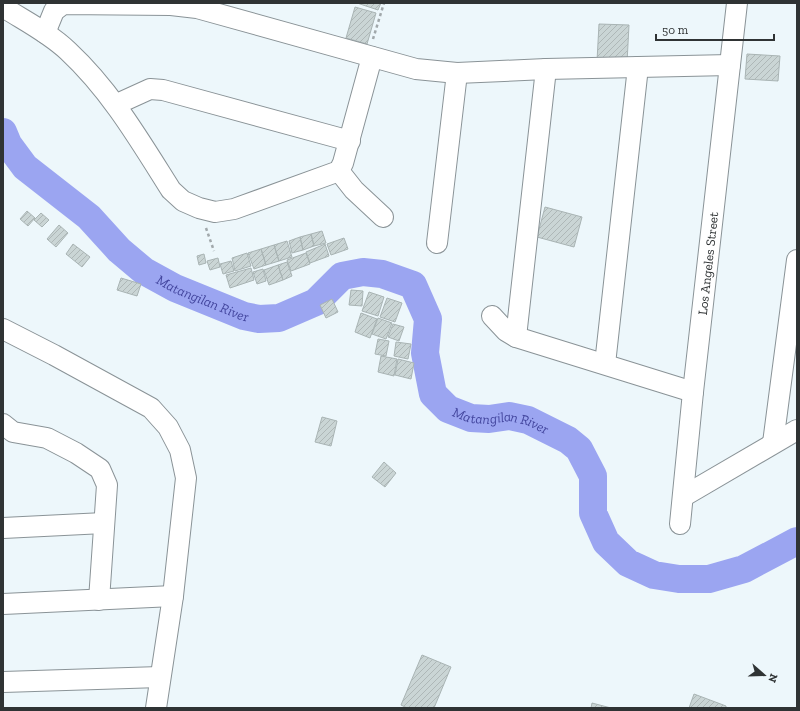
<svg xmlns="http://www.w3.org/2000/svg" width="800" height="711" viewBox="0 0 800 711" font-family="'Zilla Slab',serif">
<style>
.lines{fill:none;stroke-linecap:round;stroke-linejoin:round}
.river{stroke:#9ba5f1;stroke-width:28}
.building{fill:url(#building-hatch);stroke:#a9b4b4}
.minor-casing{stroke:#8a9397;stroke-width:22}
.path{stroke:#a1a8ab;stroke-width:2.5;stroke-dasharray:3 3;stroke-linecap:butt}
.minor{stroke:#fff;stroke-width:20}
.labels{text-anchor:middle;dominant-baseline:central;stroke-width:3.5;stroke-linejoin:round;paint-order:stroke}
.street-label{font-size:13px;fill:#2f3334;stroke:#edf7fb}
.water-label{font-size:14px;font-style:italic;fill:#44479f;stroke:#edf7fb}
</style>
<defs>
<pattern id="building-hatch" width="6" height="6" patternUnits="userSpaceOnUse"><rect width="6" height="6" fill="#cad5d5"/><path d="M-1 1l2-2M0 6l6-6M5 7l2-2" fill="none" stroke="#aeb7b7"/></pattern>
</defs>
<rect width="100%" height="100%" fill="#edf7fb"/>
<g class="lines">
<!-- river -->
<path class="river" id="s1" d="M3,132L8,144L25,167L89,217L119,250L144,271L175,288L244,316L259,319L279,318L316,302L342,276L363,272L382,274L413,285L428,319L425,353L433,394L448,409L471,418L489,419L509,416L528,420L568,440L579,449L593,476V513L606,542L628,563L654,575L679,579H709L744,569L797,541"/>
</g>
<!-- building -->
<path class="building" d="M357,3H381L378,10Z
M355,7L376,13L367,44L346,38Z
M599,24L629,25L627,63L597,61Z
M747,54L780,56L778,81L745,79Z
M545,207L582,217L574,247L537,237Z
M27,211L35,218L28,226L20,219Z
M41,213L49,220L42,227L34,220Z
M59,225L68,233L56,247L47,239Z
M322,231L326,243L314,246L311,234Z
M311,234L314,246L303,250L300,237Z
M300,237L303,250L292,253L289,241Z
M344,238L348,249L331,255L327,244Z
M287,241L292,257L279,261L274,245Z
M73,244L90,257L82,267L66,254Z
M325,244L329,256L310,263L306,252Z
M274,245L279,261L266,265L261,249Z
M261,249L266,265L254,269L248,253Z
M247,253L251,266L235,271L232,258Z
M306,253L310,264L291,271L287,260Z
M204,254L206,263L199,265L197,256Z
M218,258L220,267L210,270L207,261Z
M231,261L234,271L223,274L220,264Z
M287,262L292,276L283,280L278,265Z
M278,265L283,280L269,285L264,270Z
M251,268L254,280L230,288L226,275Z
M263,269L266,281L257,284L253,272Z
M121,278L141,284L137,296L117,290Z
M351,290L363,291L362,306L349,305Z
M369,292L384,297L378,316L362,311Z
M387,298L402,303L395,322L380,317Z
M332,299L338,312L326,318L320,305Z
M361,313L377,319L370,338L355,332Z
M378,318L392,323L386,339L372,334Z
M393,324L404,327L399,341L388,337Z
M378,339L389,341L386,356L375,354Z
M396,342L411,344L408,359L394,356Z
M381,356L397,359L394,376L378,372Z
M398,359L414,363L411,379L395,375Z
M322,417L337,421L331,446L315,442Z
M384,462L396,473L385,487L372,477Z
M422,655L451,667L434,708H407L401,705Z
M694,694L726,706V708H689Z
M592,703L611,708H591Z"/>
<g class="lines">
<!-- minor casing -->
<g class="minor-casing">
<g id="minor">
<path d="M3,7C25,21 49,33 68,51C111,91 140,141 171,190L183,201L199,208L215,212L234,209L339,171L343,163L372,57"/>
<path d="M45,33L54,11L63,4L171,5L197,8L416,69L457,73L546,69L730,65"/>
<path d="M117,104L150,89L163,90L350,141"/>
<path d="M339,171L354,190L383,217"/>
<path d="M437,243L457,73"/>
<path d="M492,316L506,331L516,337L693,392"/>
<path d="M3,329L54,355L151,408L168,427L180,450L186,478L173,596L156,708"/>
<path d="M516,337L546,69"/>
<path d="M605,364L638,67"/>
<path d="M3,424L13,432L47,438L76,453L100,469L107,485L99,600"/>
<path d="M773,443L797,260"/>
<path d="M684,496L797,430"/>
<path id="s2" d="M680,524L693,392L737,3"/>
<path d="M3,528L104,523"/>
<path d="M3,604L173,596"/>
<path d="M3,682L160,677"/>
</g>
</g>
<!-- path -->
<path class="path" d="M373,39L384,3
M206,228L214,251"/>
<!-- minor -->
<use href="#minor" class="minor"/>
</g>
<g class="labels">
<!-- street labels -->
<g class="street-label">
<text stroke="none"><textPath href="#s2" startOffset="262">Los Angeles Street</textPath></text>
</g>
<!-- water labels -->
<g class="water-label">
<text stroke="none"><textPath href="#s1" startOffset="265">Matangilan River</textPath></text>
<text stroke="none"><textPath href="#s1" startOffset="685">Matangilan River</textPath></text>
</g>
</g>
<!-- border -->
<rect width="800" height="711" fill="none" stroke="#2f3334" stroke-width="8"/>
<!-- north arrow -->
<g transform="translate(764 675) rotate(110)" stroke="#edf7fb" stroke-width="3" paint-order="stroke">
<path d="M0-3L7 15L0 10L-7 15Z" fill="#2f3334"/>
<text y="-6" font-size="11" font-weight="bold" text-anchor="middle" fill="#2f3334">N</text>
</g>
<!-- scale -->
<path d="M656 34v6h118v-6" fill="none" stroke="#2f3334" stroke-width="2"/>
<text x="662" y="34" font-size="12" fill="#2f3334" stroke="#edf7fb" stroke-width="3" paint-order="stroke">50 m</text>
</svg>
